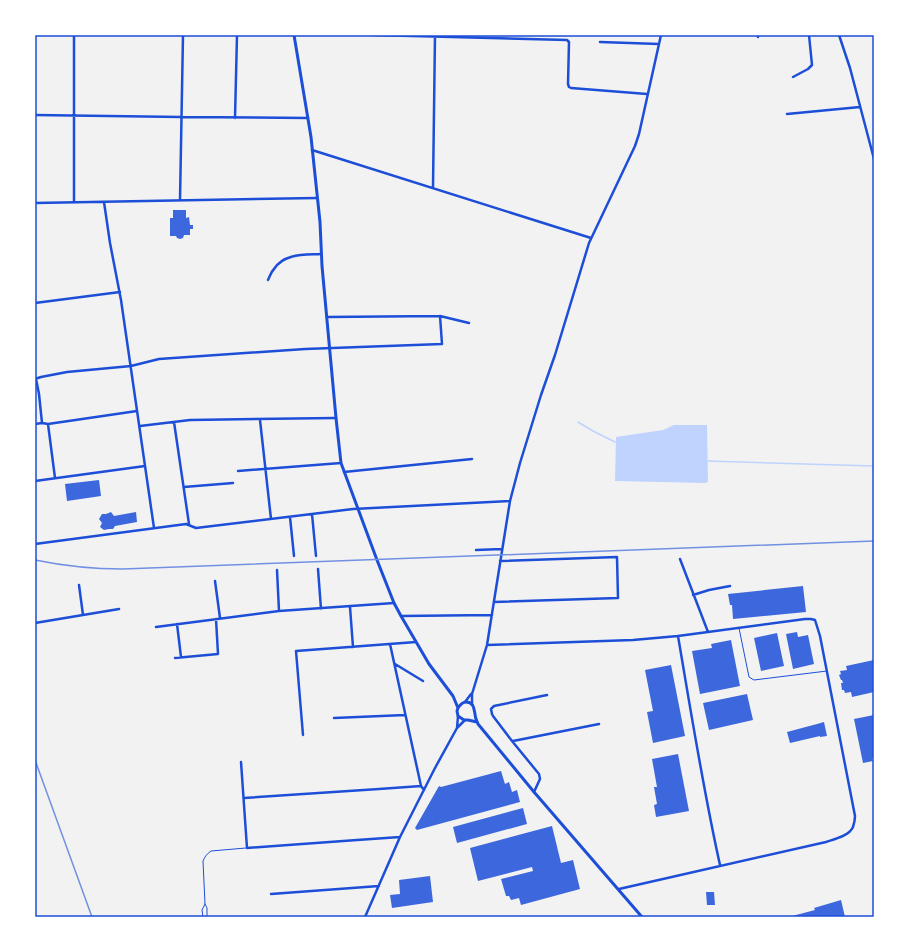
<svg xmlns="http://www.w3.org/2000/svg" width="909" height="952" viewBox="0 0 909 952" font-family="'Titillium Web',sans-serif">
<style>
.water{fill:#bfd3fe}
.lines{fill:none;stroke-linecap:round;stroke-linejoin:round}
.stream{stroke:#bfd3fe;stroke-width:1.5}
.building{fill:#3d67dc}
.service{stroke:#1d4ed8;stroke-width:1}
.minor{stroke:#1d4ed8;stroke-width:2.5}
.tertiary{stroke:#1d4ed8;stroke-width:3}
.rail{stroke:#7290e2;stroke-width:1.5}
.neatline{fill:none;stroke:#1d4ed8;stroke-width:1.5}
</style>
<rect width="100%" height="100%" fill="#f2f2f2"/>
<!-- water -->
<path class="water" d="M674,425H707L708,482L705,483L615,481L616,437L663,430Z"/>
<g class="lines">
<!-- stream -->
<path class="stream" d="M578,422L593,431L615,442
M708,461L874,466"/>
</g>
<!-- building -->
<path class="building" d="M173,210H186V218L189,217L190,225H193V229H190V235H184L183,238L180,239L177,238L176,236H170V218H173Z
M99,480L101,496L67,501L65,484Z
M111,512L114,516L136,512L137,522L115,526L113,529H109L104,530L100,527L102,523L99,519L102,514H106Z
M803,586L806,612L733,619L732,605H730L728,594Z
M797,632L798,637L808,635L814,664L793,669L786,634Z
M777,633L784,666L761,671L754,638Z
M731,640L740,686L700,694L692,651L712,648L711,644Z
M874,660V692L852,697L851,692L845,693L844,690H842L841,683H843L842,680H841L839,675L841,674L840,671L847,670L846,666Z
M671,665L685,736L653,743L647,712L653,711L645,670Z
M747,694L753,720L709,730L703,703Z
M874,715V758H872L873,761L863,763L854,719Z
M824,722L827,736L820,737V736L790,743L787,732L817,724Z
M678,754L689,811L656,817L654,805L657,804L654,787H657L652,759Z
M501,771L505,784L509,782L512,792L517,790L520,802L417,830L415,828L439,786L441,787Z
M523,808L527,824L457,843L453,827Z
M552,826L561,863L573,860L580,889L521,905L519,898L511,900L509,896H506L501,879L533,871L532,867L478,881L470,848Z
M430,876L433,902L392,908L390,895L400,894L399,880Z
M706,892H714L715,905H707Z
M841,900L845,917H791L796,915L815,910L814,908Z"/>
<g class="lines">
<!-- service -->
<path class="service" d="M739,628L749,677L754,680L827,671
M205,904L207,908V917
M203,917L202,910L205,904L203,861C205,856 207,854 211,851L246,848"/>
<!-- minor -->
<path class="minor" d="M74,35V202
M373,35L567,40L569,42L568,84L569,87L571,88L647,94
M839,35L850,68L874,159
M758,37V35
M600,42L659,44
M793,77L808,69L812,65L809,35
M787,114L860,107
M35,115L181,117L308,118
M235,118L237,35
M312,150L591,238
M433,187L435,35
M180,200L183,35
M104,202L110,243L121,300L154,528
M35,203L317,198
M268,280C270,276 271,272 274,269C284,253 305,255 321,254
M35,303L120,292
M327,317L440,316L469,323
M35,379L41,377L67,372L131,366L159,359L305,349L442,344L440,316
M36,379L39,394L42,423
M260,420L271,519
M174,422L189,524
M35,424L42,423L48,424L137,411
M48,424L55,478
M140,426L190,420L336,418
M238,471L341,463
M344,472L472,459
M35,481L145,466
M184,487L233,483
M312,514L316,556
M290,517L294,556
M35,544L186,524L196,528L353,509L510,501
M476,550L502,549
M680,559L708,632
M318,569L321,609
M277,570L279,611
M215,581L220,618
M79,585L83,615
M693,595L709,590L730,586
M494,602L618,598L617,557L500,561
M350,607L353,647
M401,616L492,615
M35,623L119,609
M177,624L181,657
M156,627L279,611L394,603
M678,636C691,712 703,789 720,865
M390,644L421,786L424,790
M487,645L633,640L678,636L805,619H811L815,620L820,636L855,816C855,819 854,824 853,827C849,836 835,839 826,842L619,889
M175,658L218,654L216,619
M395,664L423,681
M465,702L471,694
M472,705V694L487,645L510,501L520,463L541,395L555,355L589,243L635,146L639,134L661,35
M334,718L405,715
M457,728L458,716
M303,735L296,651L416,642
M513,741L599,724
M241,762L247,848L357,840L400,837
M534,792L540,779L539,774L512,741L493,716L492,714L491,709L494,706L547,695
M244,798L379,789L421,786
M271,894L379,886
M365,917L400,837L435,768L457,728L465,720"/>
<!-- tertiary -->
<path class="tertiary" d="M294,35L311,137L320,222L322,266L336,418L341,463L377,560L394,603L401,616L429,664L453,696L458,708L457,711L458,716L464,720H468L477,722
M458,708C460,705 462,702 466,702C474,702 474,709 475,714C475,718 477,721 478,724L534,792L642,917"/>
<!-- rail -->
<path class="rail" d="M35,560C64,566 93,569 123,569L874,541
M35,760L92,917"/>
</g>
<!-- border -->
<rect width="909" height="952" fill="none" stroke="#ffffff" stroke-width="72"/>
<rect x="36" y="36" width="837" height="880" class="neatline"/>
</svg>
